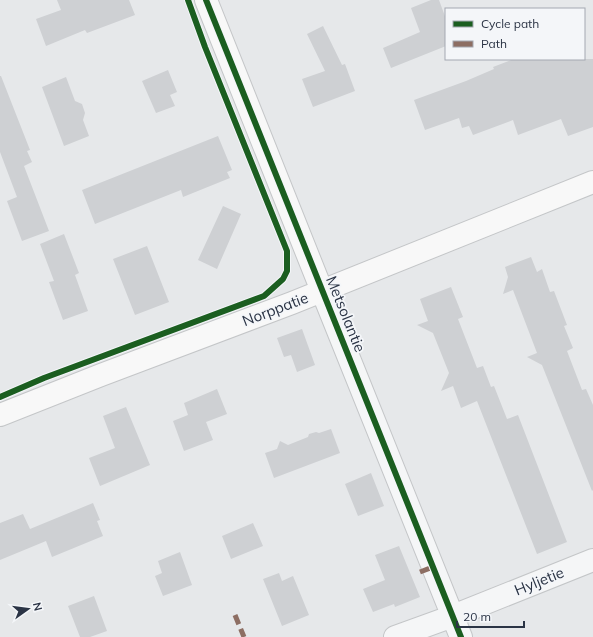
<svg xmlns="http://www.w3.org/2000/svg" width="593" height="637" viewBox="0 0 593 637" font-family="Mulish,sans-serif">
<style>
.building{fill:#ced0d3}
.lines{fill:none;stroke-linecap:round;stroke-linejoin:round}
.street-casing{stroke:#c4c6c8;stroke-width:24}
.secondary-casing{stroke:#c4c6c8;stroke-width:24}
.street{stroke:#f5f6f7;stroke-width:22}
.secondary{stroke:#f8f8f8;stroke-width:22}
.quiet{stroke:#8d6e63;stroke-width:5;stroke-dasharray:10 5;stroke-linecap:butt}
.cycleway-casing{stroke:#f4f6f9;stroke-width:8}
.cycleway{stroke:#1b5e20;stroke-width:6}
.labels{text-anchor:middle;dominant-baseline:central;stroke-width:3.5;stroke-linejoin:round;paint-order:stroke}
.street-label{font-size:15px;fill:#2b3445;stroke:#f4f6f9}
</style>
<rect width="100%" height="100%" fill="#e6e8ea"/>
<!-- building -->
<path class="building" d="M57,0H129L135,15L87,33L85,30L46,46L36,19L61,10Z
M431,0H439L446,19V46L391,68L383,48L420,32L411,8Z
M323,26L342,65L345,64L355,91L313,107L302,79L325,71L307,34Z
M514,59H593V127L568,136L561,119L518,135L513,120L473,135L469,126L462,128L459,118L425,130L414,100L466,81L494,69L493,67Z
M168,70L177,92L170,95L175,106L156,113L142,81Z
M0,76H1L30,150L27,151L32,162L24,166L49,231L22,241L7,201L17,197L0,152Z
M66,77L75,101L82,104L85,113L83,120L89,136L64,146L42,87Z
M218,136L232,170L227,172L230,178L183,197L181,190L95,224L82,190Z
M223,206L241,214L217,269L198,260Z
M64,234L79,273L75,275L88,311L63,320L49,282L54,281L40,244Z
M147,246L169,302L135,315L113,259Z
M531,257L537,272L542,269L550,292L554,291L567,325L564,326L573,348L567,351L582,390L586,389L593,405V490L592,491L542,365L527,357L537,353L513,290L503,294L508,277L505,267Z
M451,287L463,317L458,319L477,368L483,366L491,387L494,386L507,419L518,415L567,542L537,554L477,401L461,408L453,386L441,391L449,373L433,333L417,325L428,321L420,299Z
M302,329L315,365L297,372L291,355L284,357L277,338Z
M217,389L227,414L206,422L213,440L184,451L173,421L188,415L184,403Z
M126,407L150,465L100,486L89,458L115,448L103,416Z
M331,429L340,453L274,478L265,453L277,449L280,441L288,445L308,437L309,434L316,432L319,433Z
M371,473L384,506L358,516L345,484Z
M93,503L100,520L97,521L103,536L52,557L46,541L0,560V523L23,514L30,529Z
M253,523L263,546L231,559L222,536Z
M399,546L420,597L395,607L394,604L373,612L363,589L385,580L375,555Z
M180,552L192,585L163,596L155,576L162,573L158,561Z
M279,573L282,581L293,576L309,615L282,626L263,579Z
M94,596L107,631L90,637H80L68,606Z"/>
<g class="lines">
<!-- street casing -->
<g class="street-casing">
<path id="street" d="M322,291L461,637
M395,637L453,616L593,560"/>
</g>
<!-- secondary casing -->
<g class="secondary-casing">
<path id="secondary" d="M206,0L322,291
M0,415L101,375L292,303L593,182"/>
</g>
<!-- street -->
<use href="#street" class="street"/>
<!-- secondary -->
<use href="#secondary" class="secondary"/>
<!-- quiet -->
<path class="quiet" d="M420,572L433,567
M235,615L244,637"/>
<!-- cycleway casing -->
<g class="cycleway-casing">
<path id="cycleway" d="M206,0L461,637
M0,397L44,378L264,296L283,279L287,271V251L205,47L188,0"/>
</g>
<!-- cycleway -->
<use href="#cycleway" class="cycleway"/>
</g>
<g class="labels">
<!-- street labels -->
<g class="street-label">
<text transform="translate(275 309) rotate(-21)">Norppatie</text>
<text transform="translate(346 314) rotate(68)">Metsolantie</text>
<text transform="translate(539 581) rotate(-22)">Hyljetie</text>
</g>
</g>
<!-- legend -->
<rect x="445" y="8" width="140" height="52" fill="#f4f6f9" stroke="#a4a8b1"/>
<rect x="453" y="21" width="20" height="6" fill="#1b5e20" stroke="#a4a8b1"/>
<text x="481" y="28" font-size="12" fill="#2b3445">Cycle path</text>
<rect x="453" y="41" width="20" height="6" fill="#8d6e63" stroke="#a4a8b1"/>
<text x="481" y="48" font-size="12" fill="#2b3445">Path</text>
<!-- north arrow -->
<g transform="translate(28 609) rotate(76)" stroke="#f4f6f9" stroke-width="3" paint-order="stroke">
<path d="M0-3L7 15L0 10L-7 15Z" fill="#2b3445"/>
<text y="-6" font-size="11" font-weight="bold" text-anchor="middle" fill="#2b3445">N</text>
</g>
<!-- scale -->
<path d="M457 621v6h67v-6" fill="none" stroke="#2b3445" stroke-width="2"/>
<text x="463" y="621" font-size="12" fill="#2b3445" stroke="#f4f6f9" stroke-width="3" paint-order="stroke">20 m</text>
</svg>
